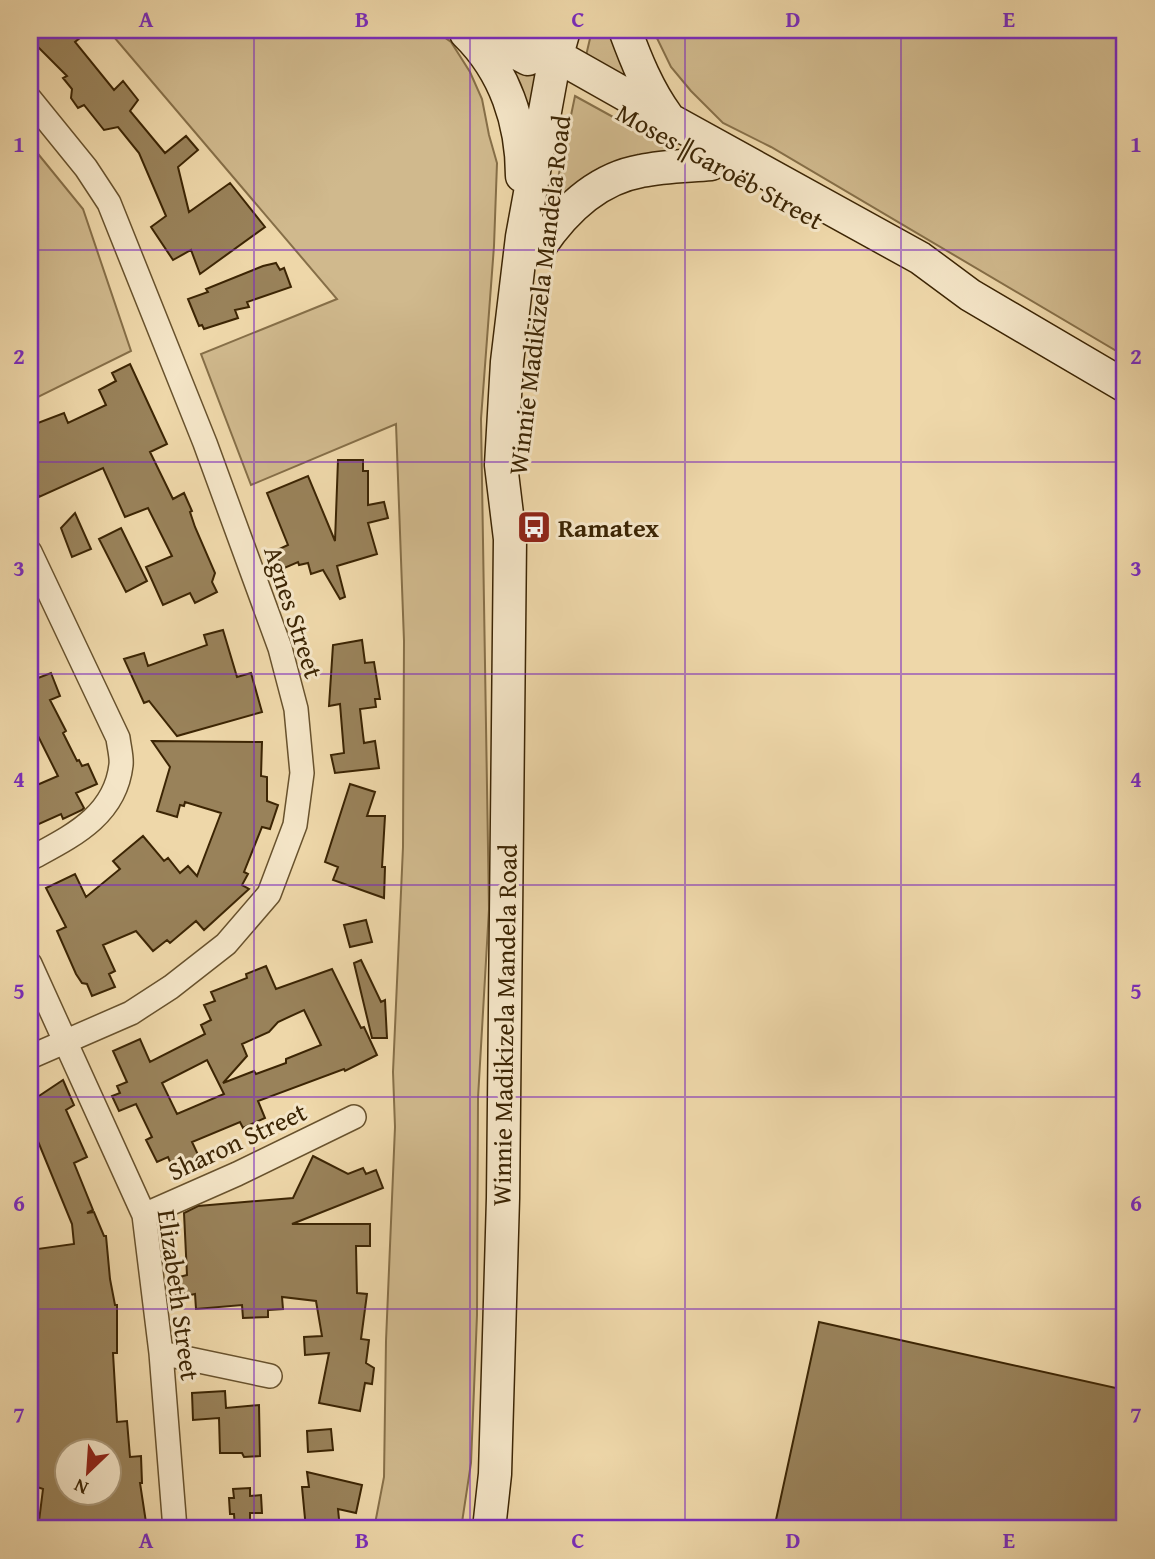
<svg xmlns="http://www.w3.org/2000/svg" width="1155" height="1559" viewBox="0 0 1155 1559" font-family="'Gentium Book Plus',serif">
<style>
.green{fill:#d0b98d;stroke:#866f48;stroke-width:2}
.building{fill:#99825a;stroke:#3c2504;stroke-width:2;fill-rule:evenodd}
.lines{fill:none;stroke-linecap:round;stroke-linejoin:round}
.street-casing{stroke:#68522d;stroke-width:26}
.secondary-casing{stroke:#3c2504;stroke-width:35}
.street{stroke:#f4e5c7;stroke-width:23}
.secondary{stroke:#f4e5c7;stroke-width:32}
.grid{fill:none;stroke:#7b2cbf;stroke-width:2;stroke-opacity:0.55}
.labels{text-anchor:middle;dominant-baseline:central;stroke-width:6;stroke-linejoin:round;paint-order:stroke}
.street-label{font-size:26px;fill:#3c2504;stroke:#f4e5c7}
.poi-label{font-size:26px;font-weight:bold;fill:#3c2504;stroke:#f4e5c7;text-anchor:start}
.neatline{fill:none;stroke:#7b2cbf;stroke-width:2.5}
.grid-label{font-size:23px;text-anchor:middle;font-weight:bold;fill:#7b2cbf}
</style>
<rect width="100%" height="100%" fill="#eed7a9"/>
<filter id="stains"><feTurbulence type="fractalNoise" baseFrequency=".00286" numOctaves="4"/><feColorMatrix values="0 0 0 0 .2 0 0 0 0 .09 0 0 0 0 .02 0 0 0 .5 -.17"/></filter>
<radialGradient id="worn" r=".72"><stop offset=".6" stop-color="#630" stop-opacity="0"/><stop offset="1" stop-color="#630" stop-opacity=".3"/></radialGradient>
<!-- green -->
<path class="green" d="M108,30H434L451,42L470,72L482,99L489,135L497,163L494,246L481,419L489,909L478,1098L477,1315L471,1463L461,1529H374L384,1477L386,1341L395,1127L393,1072L403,847L404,641L396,424L251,485L201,354L337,299Z
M592,30H614L638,86L585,60Z
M653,30H1125V356L771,147L723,123L691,91L671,67Z
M497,53L545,76L531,142Z
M575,96L684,156L550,217Z
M30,144L83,209L131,351L30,401Z"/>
<!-- building -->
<path class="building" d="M44,30H90L75,42L114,90L123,81L138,100L130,111L165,153L186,136L198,150L178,167L189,212L230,183L265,227L200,274L191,250L173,260L151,227L166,216L139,153L118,127L104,130L84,105L78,108L71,98L72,89L63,78L67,76L33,42Z
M276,263L280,270L284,268L291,287L247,302L249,307L235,310L238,318L204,329L202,325L199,326L188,299L208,292L206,289L263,266Z
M130,364L167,444L150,452L173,499L184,493L192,511L190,512L195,527L215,573L212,582L217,592L195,603L190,593L163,605L146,567L172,556L148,508L125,517L103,468L39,497L30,476V426L64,413L68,423L106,405L99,390L116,381L112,373Z
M338,460H363V471H368V505L384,502L388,518L368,523L377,554L337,566L345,597L340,599L323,570L311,574L308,563L299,565L298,562L282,569L275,551L288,545L267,493L308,476L335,541Z
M75,513L91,549L72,557L61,528Z
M121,528L147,581L126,592L99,539Z
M223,630L237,677L251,673L262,712L177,736L149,701L144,703L124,659L144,653L148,666L207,645L204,635Z
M362,640L365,663L374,662L380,699H375L376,707L360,709L364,743L375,741L379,768L335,773L331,755L344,753L340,704L329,706L333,645Z
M51,673L60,696L50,700L66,731L63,733L77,761L79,760L82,766L88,764L97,784L76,793L84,808L82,810L63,819L61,814L30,828V788L58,776L30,720V681Z
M152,741L262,742L261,776L267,777V801L278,805L270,829L262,827L244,872L248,874L242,885L249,889L204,930L196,921L170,943L167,940L153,951L136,931L103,945L115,971L109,974L115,987L92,996L87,984L82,983L76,974L57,931L66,927L46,888L75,874L86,897L120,869L113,861L143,836L164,861L168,858L180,873L188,866L197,876L221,813L185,802L184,806L180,805L177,817L157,811L170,767Z
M350,784L375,792L367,816H385L382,867H385L384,898L333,880L338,867L325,862Z
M366,920L372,942L350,947L344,925Z
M361,960L381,1002L385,1000L387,1038H372L354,963Z
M266,966L276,989L332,969L361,1028L364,1027L377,1055L345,1071L344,1069L258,1101L265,1118L243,1128L240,1122L192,1142L200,1159L174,1171L168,1157L157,1162L146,1140L152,1137L136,1104L119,1111L112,1096L120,1093L117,1086L127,1082L113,1051L140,1039L150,1062L205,1034L201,1025L211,1020L204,1005L215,1001L211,992L247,978L246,974ZM304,1010L321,1045L286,1059V1063L256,1074L254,1071L223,1083L247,1056L242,1044L269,1032L278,1022ZM207,1060L224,1094L177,1114L162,1083Z
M63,1080L74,1105L66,1110L87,1157L74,1163L93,1210L87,1213L94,1212L104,1236H106L110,1279L115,1305H117V1353H113L117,1422L127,1421L130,1457L141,1456L142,1483H140L147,1529H38L43,1489L37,1487L30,1454V1250L74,1244L72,1224L30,1122V1102ZM66,1451H108V1493H66Z
M313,1156L348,1174L363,1168L366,1174L376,1170L383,1188L292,1224H370V1246H356L357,1293L367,1294L361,1339L369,1340L366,1363L374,1368L372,1384L365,1383L360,1411L319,1403L329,1353L305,1355L304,1337L322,1336L316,1301L282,1297L283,1309L268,1310V1317L243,1318L242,1305L196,1309L195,1294L172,1299L168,1280L187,1275L184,1213L198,1206L293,1198Z
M819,1322L1125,1390V1496L1118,1529H774Z
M225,1391L226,1408L259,1405L260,1456L244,1457L242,1453H220L219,1418L193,1420L192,1393Z
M331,1429L333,1450L308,1452L307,1431Z
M307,1472L362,1485L356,1513L338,1509L340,1529H306L302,1487H309Z
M250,1488V1496L261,1495L262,1513H250V1529H235L234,1514H230L229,1498H234L233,1489Z"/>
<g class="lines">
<!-- street casing -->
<g class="street-casing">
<path id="street" d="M30,99L86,168L109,203L205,443L280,648L296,709L302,773L295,825L269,894L226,944L171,987L131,1013L30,1057
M30,552L118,738C119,747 122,757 121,765C115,817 70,837 30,859
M30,964L144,1215L161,1353L175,1529
M144,1215L237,1174L354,1117
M161,1353L270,1376"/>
</g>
<!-- secondary casing -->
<g class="secondary-casing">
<path id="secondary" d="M473,30L528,59
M511,30L672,121L920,258L970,295L1125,386
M625,30C636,60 648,90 667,116
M466,33C505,71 522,123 522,176
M539,248C563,212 596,179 641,171C663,166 688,166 711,164
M489,1529L495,1474L503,1198L510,539L501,465L507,362L522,237L552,73L564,30"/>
</g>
<!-- street -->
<use href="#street" class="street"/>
<!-- secondary -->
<use href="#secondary" class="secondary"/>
</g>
<!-- grid -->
<path class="grid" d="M254,30V1529M470,30V1529M685,30V1529M901,30V1529M30,250H1125M30,462H1125M30,674H1125M30,885H1125M30,1097H1125M30,1309H1125"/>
<!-- icons -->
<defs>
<g id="bus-square" transform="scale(1.75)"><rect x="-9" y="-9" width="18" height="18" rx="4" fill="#8f2418" stroke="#f4e5c7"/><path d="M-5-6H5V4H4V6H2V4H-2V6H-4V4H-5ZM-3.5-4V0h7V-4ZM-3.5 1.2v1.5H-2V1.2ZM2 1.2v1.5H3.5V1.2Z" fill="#fff"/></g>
</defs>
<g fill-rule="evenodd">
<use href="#bus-square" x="534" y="527"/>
</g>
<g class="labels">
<!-- street labels -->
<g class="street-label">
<text transform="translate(720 166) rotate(29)">Moses ǁGaroëb Street</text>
<text transform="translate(539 295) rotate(-83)">Winnie Madikizela Mandela Road</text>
<text transform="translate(294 612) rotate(72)">Agnes Street</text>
<text transform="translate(504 1025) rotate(-89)">Winnie Madikizela Mandela Road</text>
<text transform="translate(237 1141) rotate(-25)">Sharon Street</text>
<text transform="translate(179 1295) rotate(82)">Elizabeth Street</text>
</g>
<!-- poi labels -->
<g class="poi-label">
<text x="558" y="527">Ramatex</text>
</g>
</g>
<!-- margin -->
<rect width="1155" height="1559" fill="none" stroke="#eed7a9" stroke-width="77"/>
<!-- north arrow -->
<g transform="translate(88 1472) rotate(205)"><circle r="33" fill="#f4e5c7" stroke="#aa9879" stroke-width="2"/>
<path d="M0-5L12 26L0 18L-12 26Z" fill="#8f2418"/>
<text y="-10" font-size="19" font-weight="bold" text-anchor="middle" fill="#3c2504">N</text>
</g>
<rect x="38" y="38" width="1078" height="1482" class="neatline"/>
<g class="grid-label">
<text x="146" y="27">A</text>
<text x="362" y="27">B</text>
<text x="578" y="27">C</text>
<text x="793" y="27">D</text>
<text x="1009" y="27">E</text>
<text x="19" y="152">1</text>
<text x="1136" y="152">1</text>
<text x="19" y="364">2</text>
<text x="1136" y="364">2</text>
<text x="19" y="576">3</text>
<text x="1136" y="576">3</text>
<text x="19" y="787">4</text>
<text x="1136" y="787">4</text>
<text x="19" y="999">5</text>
<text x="1136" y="999">5</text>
<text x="19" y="1211">6</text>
<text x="1136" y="1211">6</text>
<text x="19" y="1423">7</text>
<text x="1136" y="1423">7</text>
<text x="146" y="1548">A</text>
<text x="362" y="1548">B</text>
<text x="578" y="1548">C</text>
<text x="793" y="1548">D</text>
<text x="1009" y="1548">E</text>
</g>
<rect width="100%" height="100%" filter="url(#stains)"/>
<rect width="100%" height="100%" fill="url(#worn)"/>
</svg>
